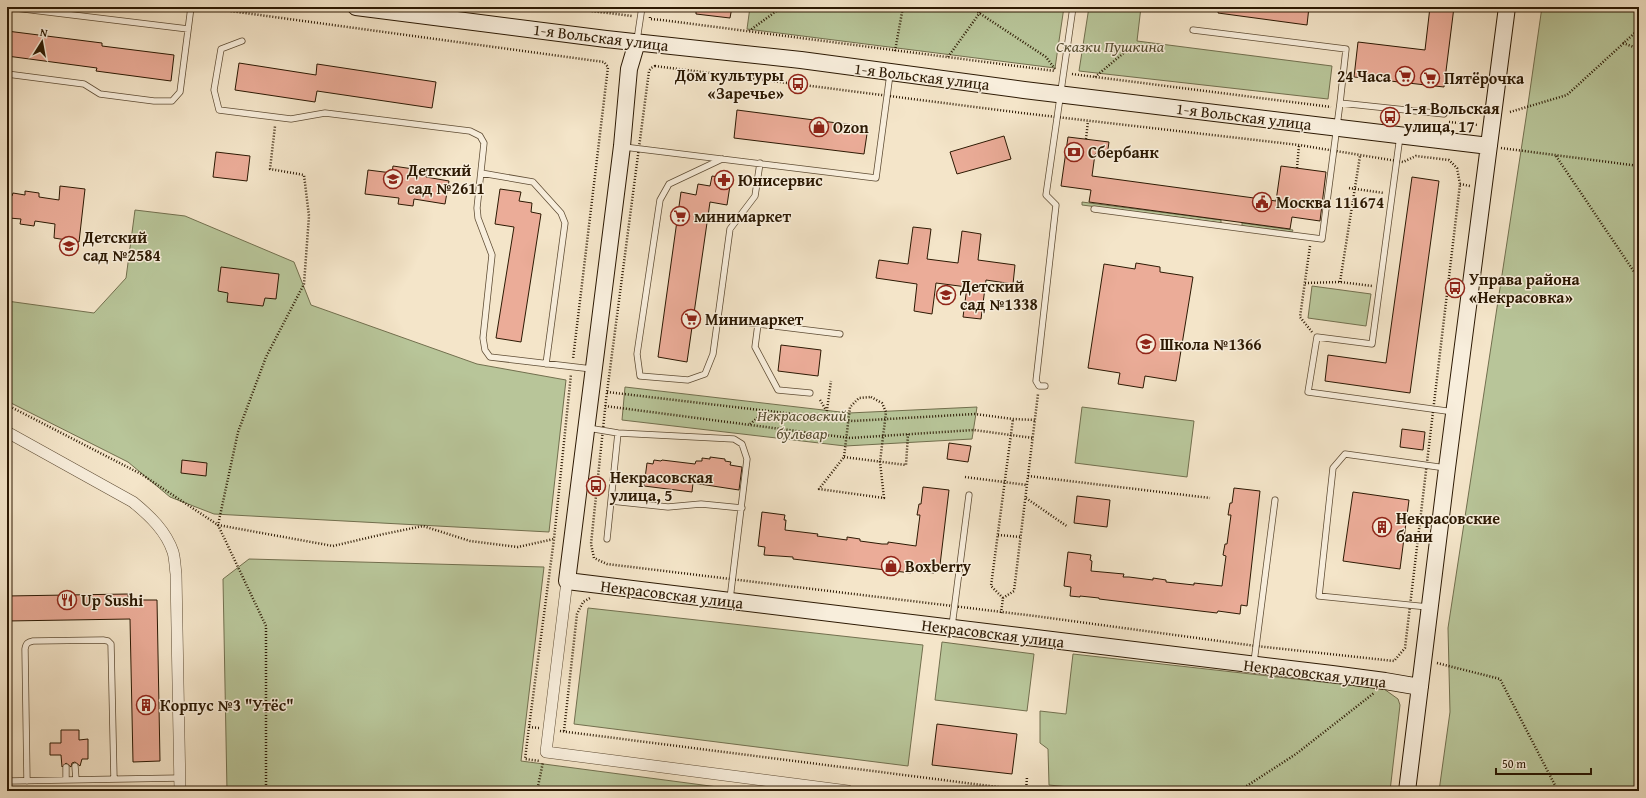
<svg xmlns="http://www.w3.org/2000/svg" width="1646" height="798" viewBox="0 0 1646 798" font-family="'Gentium Book Plus',serif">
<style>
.green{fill:#b8c599;stroke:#726f4e}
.building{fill:#ebac98;stroke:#2c1903}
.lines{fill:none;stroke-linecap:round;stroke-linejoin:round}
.lane-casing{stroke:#5e4c34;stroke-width:7}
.street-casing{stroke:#5e4c34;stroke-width:12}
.secondary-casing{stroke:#2c1903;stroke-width:18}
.path{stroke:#2c1903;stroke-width:2.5;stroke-dasharray:1 2;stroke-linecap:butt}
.lane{stroke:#f8eedc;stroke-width:5.5}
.street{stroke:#f8eedc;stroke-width:11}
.secondary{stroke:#f8eedc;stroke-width:16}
.labels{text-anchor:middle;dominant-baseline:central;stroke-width:3;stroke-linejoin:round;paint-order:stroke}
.street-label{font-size:16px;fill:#2c1903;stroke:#f8eedc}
.park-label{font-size:16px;font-style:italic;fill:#564d30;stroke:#f8eedc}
.poi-label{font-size:16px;font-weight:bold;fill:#2c1903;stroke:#f8eedc;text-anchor:start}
</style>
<rect width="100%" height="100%" fill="#f4e5c9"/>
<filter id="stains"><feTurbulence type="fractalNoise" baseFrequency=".005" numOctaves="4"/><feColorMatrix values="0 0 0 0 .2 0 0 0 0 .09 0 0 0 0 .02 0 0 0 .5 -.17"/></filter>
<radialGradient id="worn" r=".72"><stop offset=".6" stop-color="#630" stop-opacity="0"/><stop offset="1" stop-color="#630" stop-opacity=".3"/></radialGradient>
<!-- green -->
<path class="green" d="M750,7H1064L1055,68L747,29Z
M1089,7H1141L1137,41L1332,66L1328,99L1079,71Z
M1542,7H1639V791H1439L1450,712L1448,628L1526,118Z
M1082,202L1221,220V223L1082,205Z
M135,210L185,216L294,262L311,305L477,364L566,380L549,532L214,514L170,497L128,462L7,401V301L94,313L126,278Z
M1242,223L1293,230L1292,232L1242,226Z
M1312,286L1371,294L1366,326L1308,318Z
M625,387L849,413L977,407L972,439L845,446L622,420Z
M1082,407L1194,421L1187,477L1075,463Z
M249,559L544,567L521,761L748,791H227L223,579Z
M588,608L923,645L908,766L574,724Z
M942,642L1034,654L1027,711L935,700Z
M1073,654L1384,689L1398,699L1400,705L1390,791H1108L1049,785L1048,749L1040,743V711L1066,714Z"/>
<!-- building -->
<path class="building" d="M696,7H732L730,18L696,14Z
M1219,7H1309L1307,25L1218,13Z
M1430,7H1454L1444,87L1354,77L1358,42L1425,50Z
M7,31L102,43V46L174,55L171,81L96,71L97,68L7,56Z
M239,63L316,75L317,64L436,82L432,108L317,91L315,102L235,90Z
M737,110L868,127L864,154L734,138Z
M1004,136L1011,159L957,174L950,152Z
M1068,137L1109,142L1107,156L1095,154L1092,176L1276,201L1281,166L1326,172L1320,221L1292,217L1290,229L1089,202L1091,190L1061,186Z
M216,152L250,156L247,181L213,177Z
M393,166L427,171L426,177L449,181L445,204L414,199L413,206L398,204L399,198L365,194L368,170L392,173Z
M712,176L731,179L727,205L710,202L687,362L658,357L681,192L696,195L698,184L710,186Z
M1412,177L1439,181L1410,393L1325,381L1328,355L1386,363Z
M60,186L85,189L79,242L54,238L55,224L35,221L34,226L20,224L21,219L9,218L10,214H7V196H12L13,193L25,195V191L39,193V197L59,200Z
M500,189L521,192L519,201L532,203L531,212L541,214L521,342L496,338L514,227L495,224Z
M913,227L931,229L927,259L958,263L962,231L981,234L978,260L1015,265L1013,284L986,280L981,319L963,317L967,287L936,283L932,314L914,311L917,284L876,278L879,260L908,264Z
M1136,263L1160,267V272L1193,277L1176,381L1145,376L1143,388L1118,384L1120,373L1088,368L1104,264L1135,269Z
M221,267L279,274L276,299L265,298L263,306L227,302L228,293L218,291Z
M781,345L821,350L818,376L778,371Z
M1402,429L1425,432L1423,450L1400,447Z
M949,443L971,446L968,462L947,459Z
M710,457L725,459V461L731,462L730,465L742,467L739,490L693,483L692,492L644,486L647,463L653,464L654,460L661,461L662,460L695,464L696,461H702V458L710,459Z
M182,460L207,463L206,476L181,473Z
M923,487L949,490L940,565H935L934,573L911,571V573L793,559V557L764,555L765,547L758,546L762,512L785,515L784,520H786L785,530L818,534L817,536L847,540V537L860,539V541L882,544H888V542L916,546L920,515H917L919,504H921Z
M1234,488L1260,491L1247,606L1241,605L1240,614L1218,611L1217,613L1099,599V598L1080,596V597L1070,596L1071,587L1064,586L1068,552L1091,555L1090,560L1092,561L1091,571L1124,574L1123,577H1129L1153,580V578L1166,580V582L1194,585V583L1222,586L1226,556L1223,555L1225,544H1227L1231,515H1228L1230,503H1232Z
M1353,492L1409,500L1400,569L1343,561Z
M1077,496L1110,500L1107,527L1074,523Z
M128,594V600H157L160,761L133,762L130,619L7,621V596Z
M937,724L1017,734L1012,774L932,765Z
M61,730H79V740L88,739V759H82L80,766L75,762L72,763L71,767L66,763L62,767L61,755H50V743H61Z"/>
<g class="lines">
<!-- lane casing -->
<g class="lane-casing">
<path id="lane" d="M7,7L188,29
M1193,30L1346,49L1340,103
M637,40L642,7
M242,41L221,49L214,90L219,110L291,119L325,113L470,131L480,136L484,143L477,208L478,218L492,255L483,338L485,350L490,357L592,369
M7,74L84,84L100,94L154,101H172L180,92L191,7
M1400,136L1372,344L1317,337L1308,392L1454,412
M624,147L876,178L890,74
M722,159L669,184L660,200L637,354L640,376L688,380L705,374L713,354L730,229L755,196L760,163
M481,173L533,182L561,213L565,223L546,364
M1094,209L1322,239L1340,103L1444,114
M718,319L840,334
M758,324L755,347L778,390L810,393
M1045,386H1039L1036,381L1056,205L1046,195L1073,7
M588,428L618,433L734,439L742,444L747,459L730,599
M611,501L668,507L701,504L742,508
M607,539L618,433
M1428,607L1319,596L1333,468L1345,454L1446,468
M952,626L969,495
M1254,662L1275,500
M75,766L76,780
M66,767V780
M7,781L180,778
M27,781L25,649C26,643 28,642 33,641L103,640L108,641L111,644L114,779"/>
</g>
<!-- street casing -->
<g class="street-casing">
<path id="street" d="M7,432L133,502C150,516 166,531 173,552C175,559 175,567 176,574L180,791
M567,581L546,752L848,791"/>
</g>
<!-- secondary casing -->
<g class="secondary-casing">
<path id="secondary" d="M356,7L606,39L801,60L1024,90L1489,146
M637,42L629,69L622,146L567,581L1332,674L1385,681L1420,687
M1407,791L1447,468L1507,7"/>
</g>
<!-- path -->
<path class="path" d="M201,7L604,62L608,67L573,359
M559,7L632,16V15
M970,7L1046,57L1055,69
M650,17V19L662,20L1055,71
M749,31L782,7
M1623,43L1639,49
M895,51L903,7
M948,57L984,7
M655,66L1022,113L1299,145L1403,162L1416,156L1449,160L1457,168L1460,184L1405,648L1394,661L1256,646L1035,616L607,564L594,558L591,544L606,400L649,71L651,68Z
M1072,74L1331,107
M1095,77L1132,46
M1510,112L1567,95L1639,29
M1449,122L1478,125
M1086,139L1088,121
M1501,148L1639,166
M1556,156L1639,279
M1297,168L1299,145
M1460,184L1470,186
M1349,188L1384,193
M1310,246L1300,317L1312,332
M1340,282L1360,156
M1305,283L1340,282L1372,286
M607,392L853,421L975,414L1013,419L1036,420
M871,397L882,403L886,412L880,462L884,498L819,489L844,457L850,407L859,398Z
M820,400L826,410
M7,405L141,474L218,525L333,546L384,534L423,526L470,541L518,547L554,539
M605,406L850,438L974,430L1033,438
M826,417L831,381
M750,424L766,411
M844,457L906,465L908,434
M1028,476L1210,498
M965,477L1027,485
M1026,498L1068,527
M998,535L1021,537
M1003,598L991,586L1013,419
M1001,613L1003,598L1014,591L1038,394
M1437,663L1500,679L1558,791
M529,727L525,759L540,761
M539,728L529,727L554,539L571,374
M560,731L1029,791
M564,731L577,614L583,602L590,598
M266,791V626L218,525L238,432L266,357L304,284L309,216L304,175L270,169L275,126
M537,791L543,762
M1026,791L1027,777
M1239,791L1296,754L1374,693"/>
<!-- lane -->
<use href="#lane" class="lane"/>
<!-- street -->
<use href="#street" class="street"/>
<!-- secondary -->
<use href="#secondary" class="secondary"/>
</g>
<!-- icons -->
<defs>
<g id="supermarket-ring" transform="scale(1)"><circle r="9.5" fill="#f8eedc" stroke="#8f2418" stroke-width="1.5"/><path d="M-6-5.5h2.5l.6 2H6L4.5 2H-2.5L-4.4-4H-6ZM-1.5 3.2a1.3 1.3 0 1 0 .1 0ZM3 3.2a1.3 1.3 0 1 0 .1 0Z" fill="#8f2418"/></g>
<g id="bus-ring" transform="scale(1)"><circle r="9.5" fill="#f8eedc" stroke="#8f2418" stroke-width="1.5"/><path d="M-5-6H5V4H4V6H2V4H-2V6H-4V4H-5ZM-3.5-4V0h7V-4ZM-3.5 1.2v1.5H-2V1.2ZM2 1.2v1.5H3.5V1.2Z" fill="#8f2418"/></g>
<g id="shop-ring" transform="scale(1)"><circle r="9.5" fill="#f8eedc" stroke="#8f2418" stroke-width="1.5"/><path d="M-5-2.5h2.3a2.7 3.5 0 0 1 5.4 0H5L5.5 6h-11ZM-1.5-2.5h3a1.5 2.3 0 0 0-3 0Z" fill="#8f2418"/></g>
<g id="bank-ring" transform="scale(1)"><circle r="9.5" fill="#f8eedc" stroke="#8f2418" stroke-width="1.5"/><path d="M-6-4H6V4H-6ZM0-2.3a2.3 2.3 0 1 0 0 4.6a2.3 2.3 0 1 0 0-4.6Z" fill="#8f2418"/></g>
<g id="school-ring" transform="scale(1)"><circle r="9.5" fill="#f8eedc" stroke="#8f2418" stroke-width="1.5"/><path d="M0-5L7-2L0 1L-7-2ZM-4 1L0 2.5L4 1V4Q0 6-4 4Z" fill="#8f2418"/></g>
<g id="pharmacy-ring" transform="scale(1)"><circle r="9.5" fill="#f8eedc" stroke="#8f2418" stroke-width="1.5"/><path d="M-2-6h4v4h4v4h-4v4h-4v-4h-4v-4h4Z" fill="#8f2418"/></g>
<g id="civic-ring" transform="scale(1)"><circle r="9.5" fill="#f8eedc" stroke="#8f2418" stroke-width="1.5"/><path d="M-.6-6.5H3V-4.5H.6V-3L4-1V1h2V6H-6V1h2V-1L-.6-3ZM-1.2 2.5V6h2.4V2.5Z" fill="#8f2418"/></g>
<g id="building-ring" transform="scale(1)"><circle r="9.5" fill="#f8eedc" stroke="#8f2418" stroke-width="1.5"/><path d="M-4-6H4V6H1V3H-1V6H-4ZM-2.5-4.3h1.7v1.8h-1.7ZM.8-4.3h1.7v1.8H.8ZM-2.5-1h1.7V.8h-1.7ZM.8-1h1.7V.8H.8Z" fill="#8f2418"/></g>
<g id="restaurant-ring" transform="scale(1)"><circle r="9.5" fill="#f8eedc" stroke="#8f2418" stroke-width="1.5"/><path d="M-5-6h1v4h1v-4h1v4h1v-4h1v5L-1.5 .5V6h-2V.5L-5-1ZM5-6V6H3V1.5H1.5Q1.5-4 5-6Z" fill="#8f2418"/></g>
</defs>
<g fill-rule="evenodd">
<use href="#supermarket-ring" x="1405" y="76"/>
<use href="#supermarket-ring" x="1430" y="78"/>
<use href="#bus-ring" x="798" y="84"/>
<use href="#bus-ring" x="1390" y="117"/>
<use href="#shop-ring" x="819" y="127"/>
<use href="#bank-ring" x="1074" y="152"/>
<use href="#school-ring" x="393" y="179"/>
<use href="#pharmacy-ring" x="724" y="180"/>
<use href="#civic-ring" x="1262" y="202"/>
<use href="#supermarket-ring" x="680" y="216"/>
<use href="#school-ring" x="69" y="246"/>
<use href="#bus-ring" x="1455" y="288"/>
<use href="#school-ring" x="946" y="295"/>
<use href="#supermarket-ring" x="691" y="319"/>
<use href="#school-ring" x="1146" y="344"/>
<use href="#bus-ring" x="596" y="486"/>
<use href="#building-ring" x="1382" y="527"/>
<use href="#shop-ring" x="891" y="566"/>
<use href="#restaurant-ring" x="67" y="600"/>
<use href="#building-ring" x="146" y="705"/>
</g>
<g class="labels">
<!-- street labels -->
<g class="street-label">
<text transform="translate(601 37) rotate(7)">1-я Вольская улица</text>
<text transform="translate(922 76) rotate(7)">1-я Вольская улица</text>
<text transform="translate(1244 116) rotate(7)">1-я Вольская улица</text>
<text transform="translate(672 594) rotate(7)">Некрасовская улица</text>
<text transform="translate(993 633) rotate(7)">Некрасовская улица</text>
<text transform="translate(1315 673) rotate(7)">Некрасовская улица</text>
</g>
<!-- park labels -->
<g class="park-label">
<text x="1110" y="46">Сказки Пушкина</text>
<text x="802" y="415">Некрасовский<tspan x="802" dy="18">бульвар</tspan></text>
</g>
<!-- poi labels -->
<g class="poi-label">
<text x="784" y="75" text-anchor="end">Дом культуры<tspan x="784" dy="18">«Заречье»</tspan></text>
<text x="1391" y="76" text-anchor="end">24 Часа</text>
<text x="1444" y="78">Пятёрочка</text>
<text x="1404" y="108">1-я Вольская<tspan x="1404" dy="18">улица, 17</tspan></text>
<text x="833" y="127">Ozon</text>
<text x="1088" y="152">Сбербанк</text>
<text x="407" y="170">Детский<tspan x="407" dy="18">сад №2611</tspan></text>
<text x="738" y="180">Юнисервис</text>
<text x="1276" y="202">Москва 111674</text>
<text x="694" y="216">минимаркет</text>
<text x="83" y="237">Детский<tspan x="83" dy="18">сад №2584</tspan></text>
<text x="1469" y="279">Управа района<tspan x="1469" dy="18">«Некрасовка»</tspan></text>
<text x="960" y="286">Детский<tspan x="960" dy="18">сад №1338</tspan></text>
<text x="705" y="319">Минимаркет</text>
<text x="1160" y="344">Школа №1366</text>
<text x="610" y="477">Некрасовская<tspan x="610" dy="18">улица, 5</tspan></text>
<text x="1396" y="518">Некрасовские<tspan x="1396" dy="18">бани</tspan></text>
<text x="905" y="566">Boxberry</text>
<text x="81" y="600">Up Sushi</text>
<text x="160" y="705">Корпус №3 "Утёс"</text>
</g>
</g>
<!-- margin -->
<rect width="1646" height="798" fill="none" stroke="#f4e5c9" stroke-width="24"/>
<rect x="8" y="8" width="1630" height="782" fill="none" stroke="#2c1903" stroke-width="2"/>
<rect x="12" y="12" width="1622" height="774" fill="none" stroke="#2c1903"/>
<!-- north arrow -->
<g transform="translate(42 42) rotate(11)" stroke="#f8eedc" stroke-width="3" paint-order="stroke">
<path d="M0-3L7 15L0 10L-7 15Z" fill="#2c1903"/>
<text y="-6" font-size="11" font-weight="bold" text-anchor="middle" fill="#2c1903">N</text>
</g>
<!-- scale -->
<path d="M1496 768v6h95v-6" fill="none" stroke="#2c1903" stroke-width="2"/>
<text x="1502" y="768" font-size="12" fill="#2c1903" stroke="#f8eedc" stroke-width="3" paint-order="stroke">50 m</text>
<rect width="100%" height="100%" filter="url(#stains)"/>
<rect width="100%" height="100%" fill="url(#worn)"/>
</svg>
